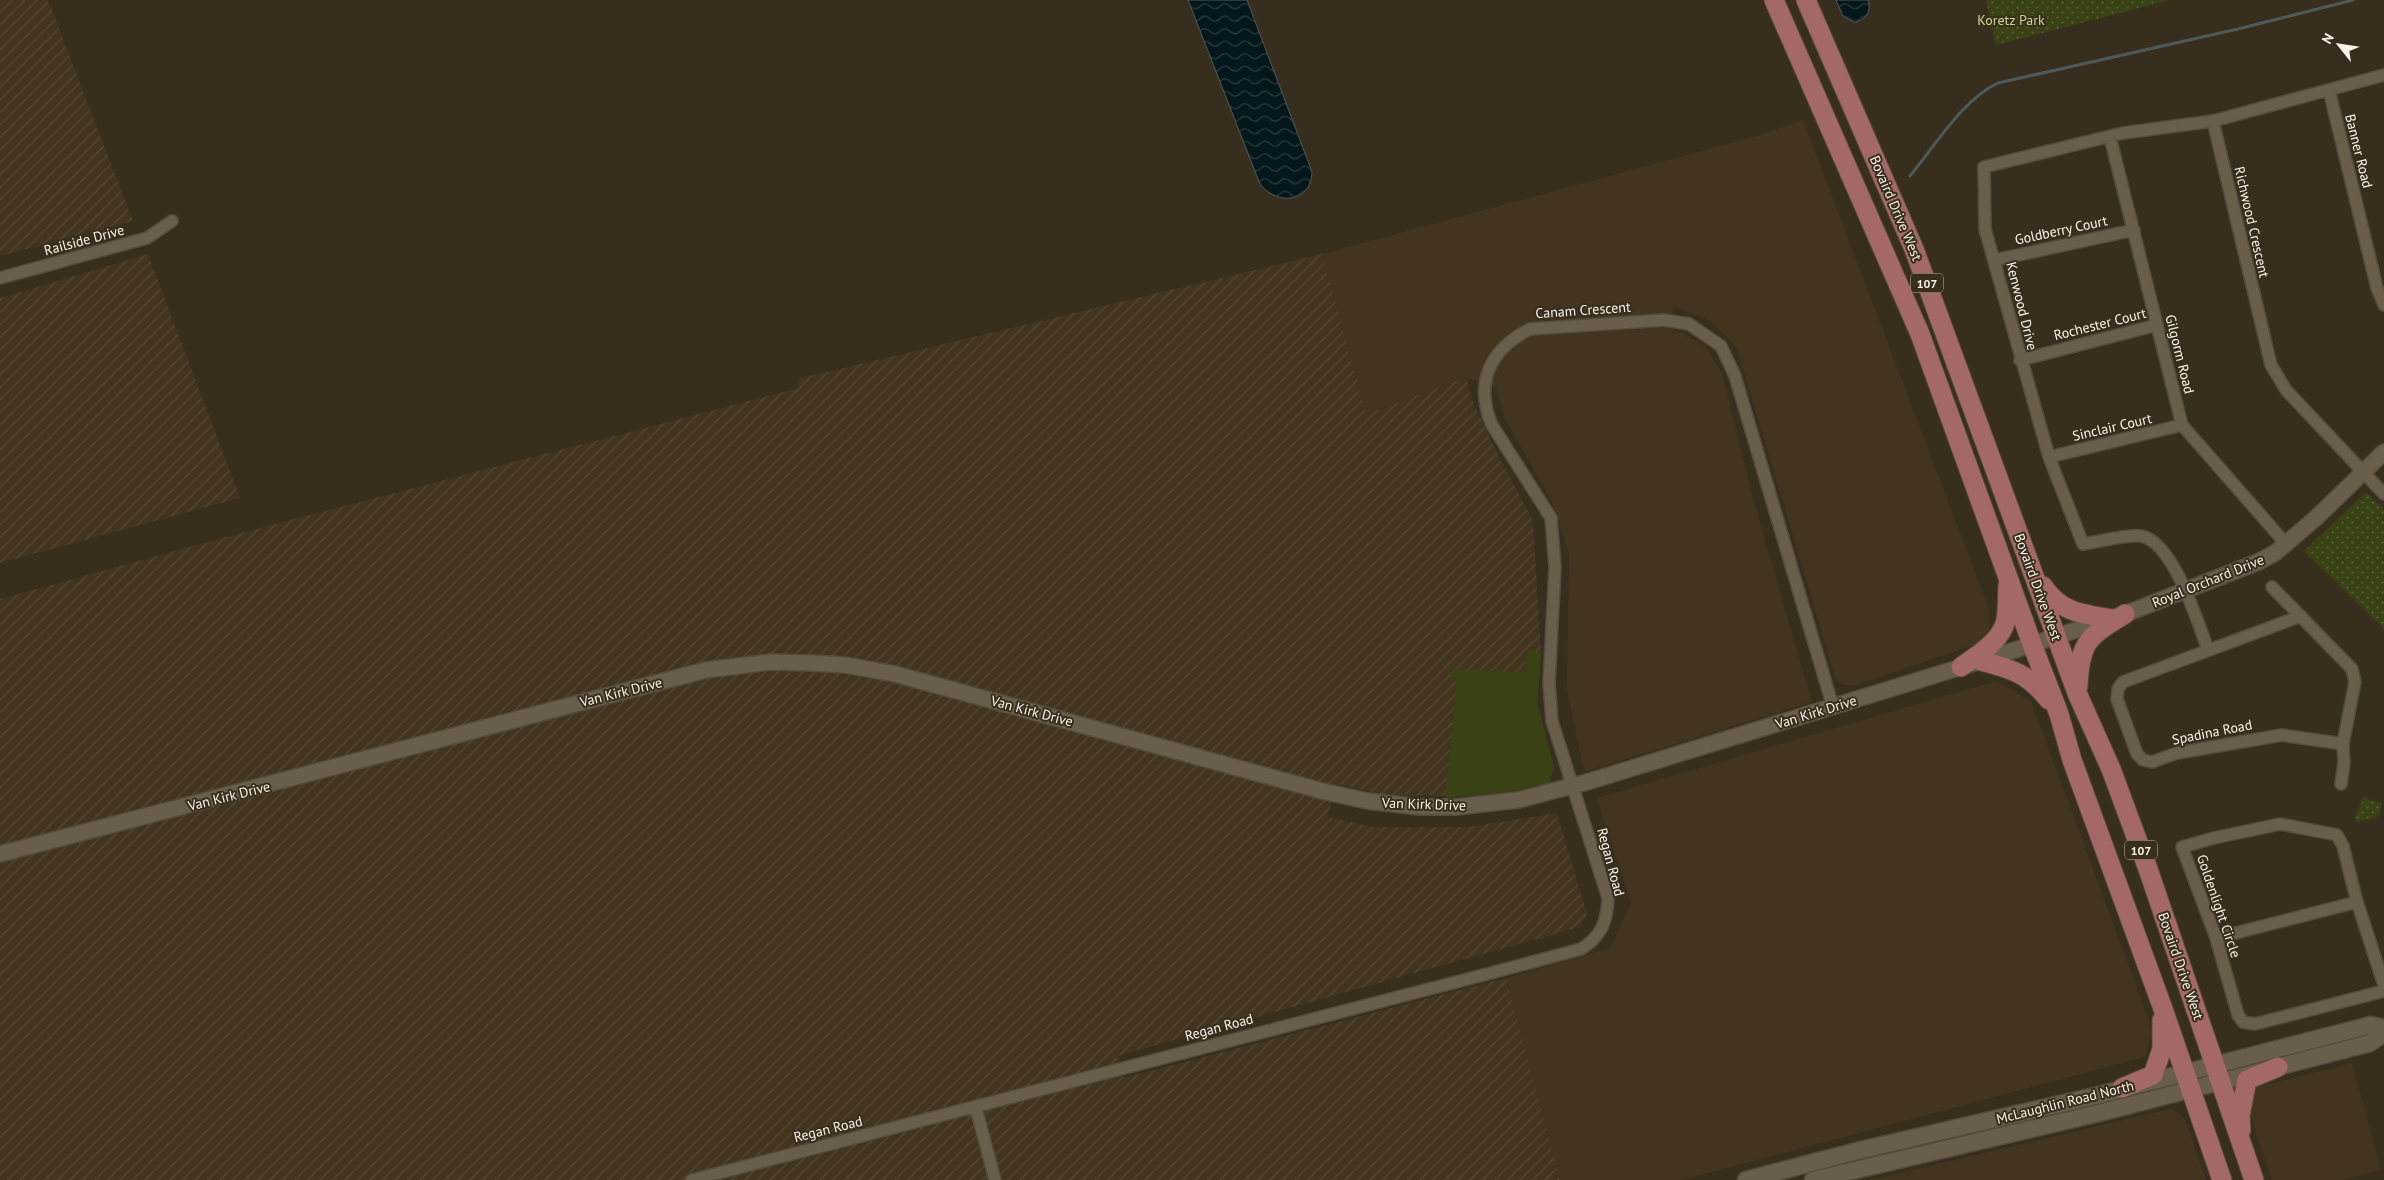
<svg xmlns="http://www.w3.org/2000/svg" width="2384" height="1180" viewBox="0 0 2384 1180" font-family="'PT Sans',sans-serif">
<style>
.built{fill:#42341e}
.industrial{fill:url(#industrial-furrows)}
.grass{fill:#394214}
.park{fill:url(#park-dots)}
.water{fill:url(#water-waves);stroke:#4e5a5a}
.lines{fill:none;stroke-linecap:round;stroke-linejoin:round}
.stream{stroke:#4e5a5a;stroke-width:3}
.minor-casing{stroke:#544b3c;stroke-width:14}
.tertiary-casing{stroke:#544b3c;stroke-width:18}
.secondary-casing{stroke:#544b3c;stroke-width:19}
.primary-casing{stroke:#544b3c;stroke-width:21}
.minor{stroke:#695e4c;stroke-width:11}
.tertiary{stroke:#695e4c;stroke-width:15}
.secondary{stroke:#695e4c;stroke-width:16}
.primary{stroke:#a56869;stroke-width:19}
.labels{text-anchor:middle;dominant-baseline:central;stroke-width:4;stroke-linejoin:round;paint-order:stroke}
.shield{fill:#382e1e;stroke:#c0b8ac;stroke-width:1}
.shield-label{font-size:12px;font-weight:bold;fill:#faf3e9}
.park-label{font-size:14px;fill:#c6d78c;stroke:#382e1e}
.street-label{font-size:14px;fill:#faf3e9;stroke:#382e1e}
</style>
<defs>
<pattern id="industrial-furrows" width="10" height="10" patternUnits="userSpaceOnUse" patternTransform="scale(1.25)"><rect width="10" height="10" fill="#42341e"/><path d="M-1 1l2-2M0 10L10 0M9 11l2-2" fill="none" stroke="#554834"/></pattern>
<pattern id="park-dots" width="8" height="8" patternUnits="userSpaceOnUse" patternTransform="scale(1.25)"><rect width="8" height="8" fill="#394214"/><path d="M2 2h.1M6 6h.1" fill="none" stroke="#575e36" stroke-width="1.8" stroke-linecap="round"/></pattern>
<pattern id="water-waves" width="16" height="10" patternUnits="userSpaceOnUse" patternTransform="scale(1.25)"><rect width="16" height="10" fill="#04181c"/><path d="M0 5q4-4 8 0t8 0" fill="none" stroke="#2a3a3d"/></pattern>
</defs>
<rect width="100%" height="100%" fill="#382e1e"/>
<!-- built -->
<path class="built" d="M1803,120L1989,609V633L1974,645L1853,686L1843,685L1836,680L1737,348L1711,321L1673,307V329L1705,346L1722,373L1754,502L1812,702L1584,772L1567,689L1569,553L1551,500L1506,421L1496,387L1466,377L1366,414L1322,254L1757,136Z
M1996,681L2031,701L2149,1020L2151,1035L2145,1057L1682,1180H1560L1506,978L1610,948L1631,903L1597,798Z
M2352,1063L2381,1170L2342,1180H2272L2251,1119L2250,1106L2255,1094L2253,1093L2257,1087Z
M2170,1109L2178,1113L2186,1121L2206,1180H1870Z"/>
<!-- industrial -->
<path class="industrial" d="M0,0H48L133,221L0,256Z
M148,254L240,498L0,563V298Z
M1322,254L1366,414L1466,377L1472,399L1495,449L1533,521L1541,655L1537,702L1554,768L1549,783L1479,796L1385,795L1338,784L1327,817L1374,827H1468L1557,813L1587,915L1580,927L1117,1056L1124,1078L1506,978L1560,1180H0V599L248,531L799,388L797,379Z"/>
<!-- grass -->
<path class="grass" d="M1534,650L1541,655L1537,702L1554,768L1549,783L1510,792L1445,798L1457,679L1450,677L1452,669L1525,672L1527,651Z"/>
<!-- park -->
<path class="park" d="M1986,0H2170L1996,45Z
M2366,492L2384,510V629L2304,551Z
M2362,797L2382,803L2379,816L2358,822L2355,820Z"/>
<!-- water -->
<path class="water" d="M1188,0H1247L1312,172C1311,203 1277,206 1260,184Z
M1836,0H1868C1872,12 1865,19 1855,23L1843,16Z"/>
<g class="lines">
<!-- stream -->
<path class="stream" d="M1910,176C1935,146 1963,99 1998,83L2238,29L2353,0"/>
<!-- minor casing -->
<g class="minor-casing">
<path id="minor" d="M2384,75L2213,121L2271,365L2286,390L2384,494
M2329,90L2377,288L2384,305
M2110,137L2182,425L2286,544
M1995,260L2134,230
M0,278L147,238L172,221
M2020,360L2157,325
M2049,457L2182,425
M2272,587L2352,669L2355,682L2343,744L2282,735L2177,753L2152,762L2143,760L2137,754L2117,699L2118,689L2123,682L2301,616
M2208,650C2198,623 2173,541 2141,536C2129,534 2097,542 2083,544L2049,457L1985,229L1984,167L2123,133L2213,121
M2341,784L2344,763L2343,744
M2216,938L2357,902
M2384,985L2357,902L2343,846L2337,835L2280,824L2214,838L2182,847L2216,938L2238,1015L2243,1022L2255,1024L2384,991
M976,1108L995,1180
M692,1180L1487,974L1581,949C1602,936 1607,921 1608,898L1552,721L1549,683L1555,567L1551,518L1492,425C1474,383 1490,349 1530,329L1664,320L1689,324L1721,346L1735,376L1833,707"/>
</g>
<!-- tertiary casing -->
<g class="tertiary-casing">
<path id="tertiary" d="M0,854L706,670L770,662L811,663L845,665L895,674L1322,791L1367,801L1420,807H1456L1518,800L1587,782L1981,661L2125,614L2258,562L2275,553L2317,517L2384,452"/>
</g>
<!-- secondary casing -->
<g class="secondary-casing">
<path id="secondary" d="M1746,1180L1861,1150L2095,1096L2371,1025L2384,1028
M1813,1180L2099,1113L2370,1043L2384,1033"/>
</g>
<!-- primary casing -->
<g class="primary-casing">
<path id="primary" d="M1774,0L1920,334L2032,644L2059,714L2072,760L2162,1006L2222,1180
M1806,0L1914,249L2077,693L2111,769L2148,869L2254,1180
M2043,586C2061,613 2082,614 2113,619
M1981,661C2013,669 2028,674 2049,700
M1961,667C1978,654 2001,642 2006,620C2008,609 2007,596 2008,585
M2078,686C2080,641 2088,637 2125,614
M2122,1088L2153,1075L2162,1049V1020
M2241,1130L2240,1116L2247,1080L2278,1067"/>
</g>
<!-- minor -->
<use href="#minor" class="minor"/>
<!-- tertiary -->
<use href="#tertiary" class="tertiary"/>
<!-- secondary -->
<use href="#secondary" class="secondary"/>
<!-- primary -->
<use href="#primary" class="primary"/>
</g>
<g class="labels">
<!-- shield labels -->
<g class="shield">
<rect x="1911" y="273.5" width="32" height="19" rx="4"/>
<rect x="2125" y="840.5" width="32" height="19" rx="4"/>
</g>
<g class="shield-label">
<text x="1927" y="283">107</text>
<text x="2141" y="850">107</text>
</g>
<!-- park labels -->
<g class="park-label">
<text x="2011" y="20">Koretz Park</text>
</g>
<!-- street labels -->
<g class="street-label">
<text transform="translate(2359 151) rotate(76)">Banner Road</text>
<text transform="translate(1896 208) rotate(67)">Bovaird Drive West</text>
<text transform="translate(2252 222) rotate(77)">Richwood Crescent</text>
<text transform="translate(2061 230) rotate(-12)">Goldberry Court</text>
<text transform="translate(84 240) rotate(-15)">Railside Drive</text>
<text transform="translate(2022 306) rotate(76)">Kenwood Drive</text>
<text transform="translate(1583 310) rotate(-4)">Canam Crescent</text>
<text transform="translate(2100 324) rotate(-14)">Rochester Court</text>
<text transform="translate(2180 354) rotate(76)">Gilgorm Road</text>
<text transform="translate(2112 427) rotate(-13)">Sinclair Court</text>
<text transform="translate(2208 581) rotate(-22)">Royal Orchard Drive</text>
<text transform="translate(2038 587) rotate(70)">Bovaird Drive West</text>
<text transform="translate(621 692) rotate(-14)">Van Kirk Drive</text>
<text transform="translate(1032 711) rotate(15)">Van Kirk Drive</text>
<text transform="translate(1816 712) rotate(-17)">Van Kirk Drive</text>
<text transform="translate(2212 732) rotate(-11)">Spadina Road</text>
<text transform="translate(229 796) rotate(-14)">Van Kirk Drive</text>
<text transform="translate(1424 804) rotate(2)">Van Kirk Drive</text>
<text transform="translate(1611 862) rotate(75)">Regan Road</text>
<text transform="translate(2219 906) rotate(71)">Goldenlight Circle</text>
<text transform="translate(2181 966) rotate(71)">Bovaird Drive West</text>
<text transform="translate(1219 1027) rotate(-15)">Regan Road</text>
<text transform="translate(2065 1102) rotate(-14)">McLaughlin Road North</text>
<text transform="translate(828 1129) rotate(-14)">Regan Road</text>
</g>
</g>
<!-- north arrow -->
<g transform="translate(2339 45) rotate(300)" stroke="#382e1e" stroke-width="4" paint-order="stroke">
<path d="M0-4L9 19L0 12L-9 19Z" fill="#faf3e9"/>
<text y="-8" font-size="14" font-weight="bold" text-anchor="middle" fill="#faf3e9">N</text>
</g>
</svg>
